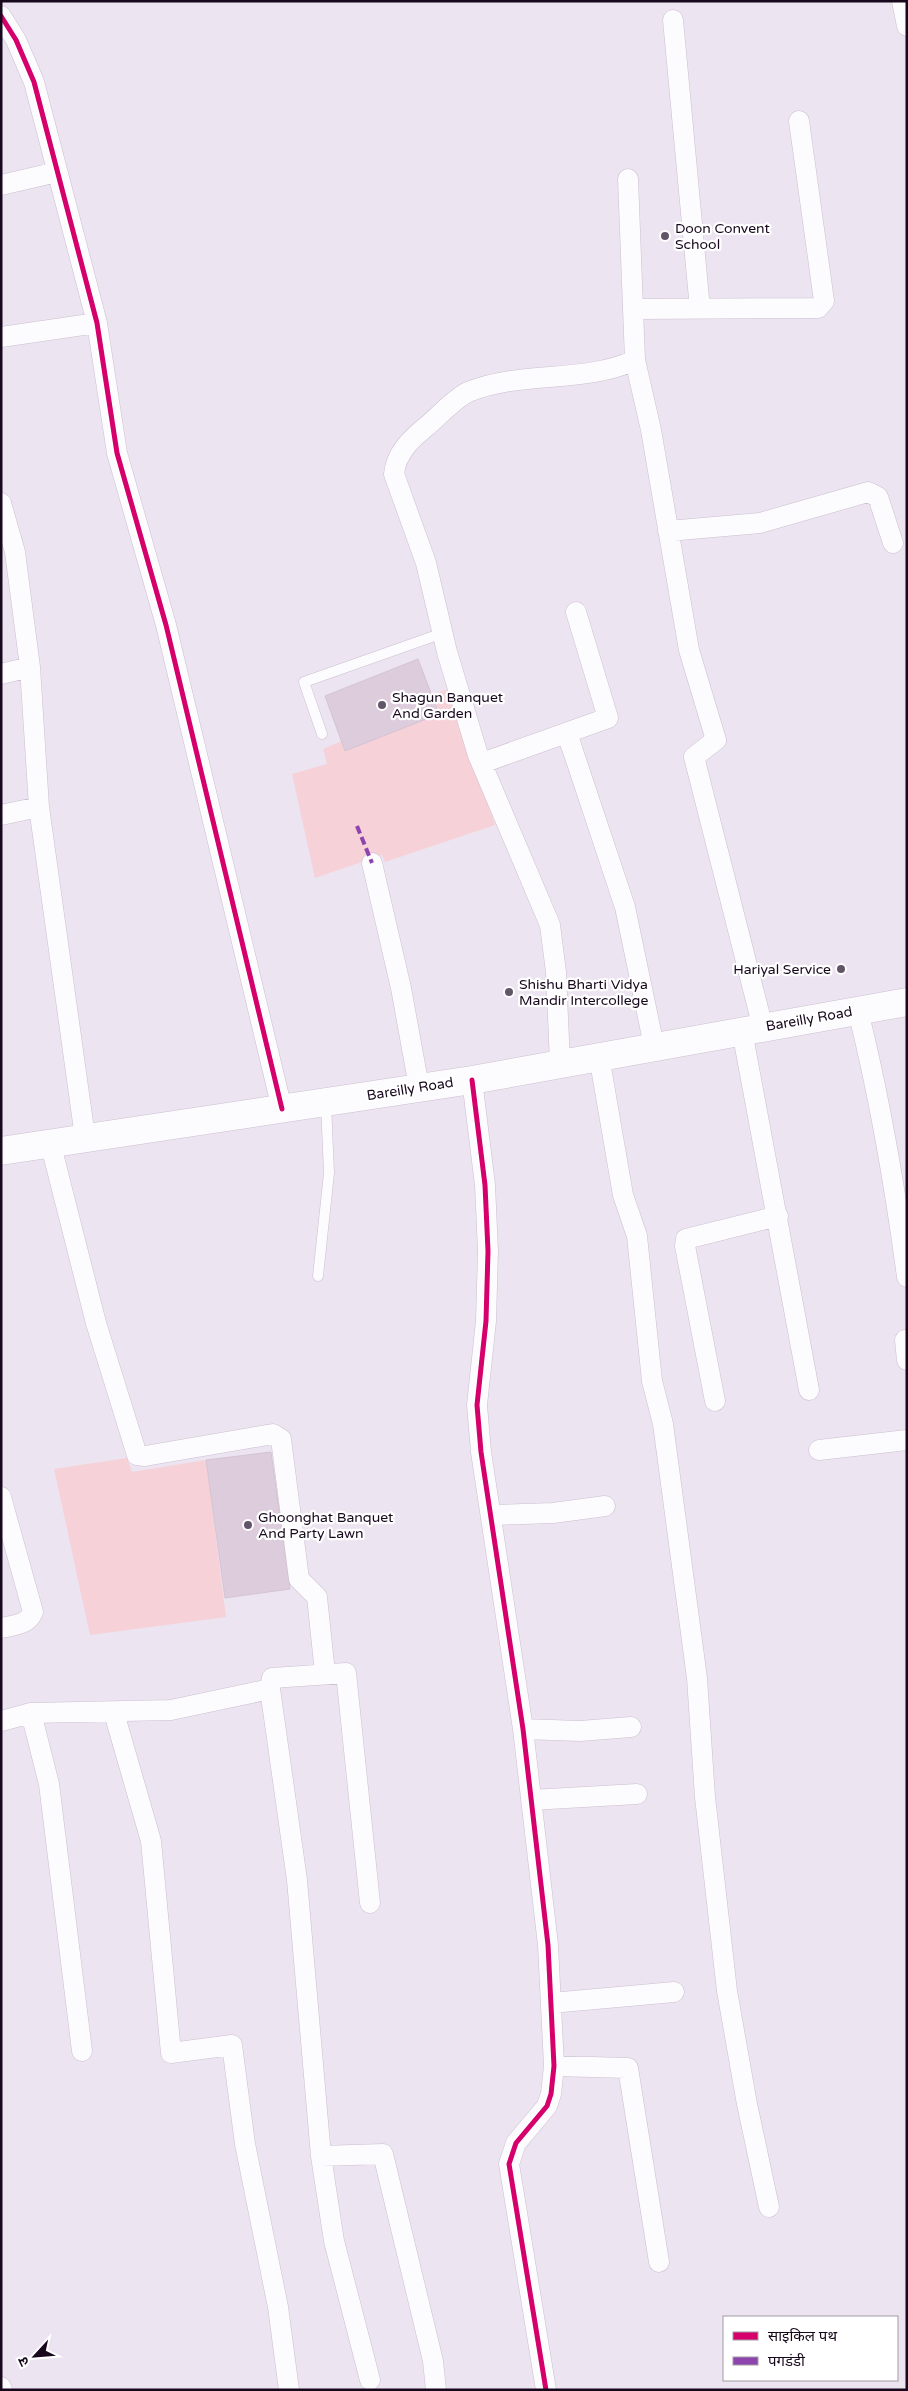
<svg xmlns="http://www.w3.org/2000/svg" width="908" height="2391" viewBox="0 0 908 2391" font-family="'Varela Round','Noto Sans Devanagari',sans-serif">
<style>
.green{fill:#f6d1d8}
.building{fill:#dcccdc;stroke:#d4c4d3}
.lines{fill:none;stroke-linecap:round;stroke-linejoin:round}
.service-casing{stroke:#cbbfd0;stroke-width:11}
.minor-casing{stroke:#cbbfd0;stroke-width:21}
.trunk-casing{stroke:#cbbfd0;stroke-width:29}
.service{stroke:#fcfbfd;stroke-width:10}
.minor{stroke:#fcfbfd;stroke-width:20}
.trunk{stroke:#fcfbfd;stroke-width:28}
.quiet{stroke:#8e44ad;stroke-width:4;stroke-dasharray:8 4;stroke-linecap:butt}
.cycleway-casing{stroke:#fff;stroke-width:8}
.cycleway{stroke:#d6006c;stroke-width:5}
.poi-dot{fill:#625567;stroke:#fff;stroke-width:2}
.labels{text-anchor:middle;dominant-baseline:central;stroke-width:4.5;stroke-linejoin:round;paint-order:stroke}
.poi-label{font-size:14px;fill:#17081d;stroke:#fff;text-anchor:start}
.street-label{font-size:14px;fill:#17081d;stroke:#fff}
</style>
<rect width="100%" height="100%" fill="#ede4f1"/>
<!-- green -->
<path class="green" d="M449,689L495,825L385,862L382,855L315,878L292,774L327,764L323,749L342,741L345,750L439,713L432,694Z
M127,1458L132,1472L206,1460L226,1617L90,1635L54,1469Z"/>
<!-- building -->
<path class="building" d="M418,659L439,714L345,751L325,696Z
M271,1452L290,1589L225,1598L206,1460Z"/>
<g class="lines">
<!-- service casing -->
<g class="service-casing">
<path id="service" d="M322,734L304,682L443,633
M318,1276L329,1173L326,1104"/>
</g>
<!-- minor casing -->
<g class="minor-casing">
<path id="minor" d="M902,1L907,26
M1,16L16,40L34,82L97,323L117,453L166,625L282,1109
M673,20L700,309
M628,179L635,360L651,430L689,650L716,740L694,757L763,1028
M1,185L57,172
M634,309L818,308L824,301L799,121
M1,337L97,323
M1,503L15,552L30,667L39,807L85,1137
M668,531L760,523L868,492L878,497L893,543
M1,674L30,667
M567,733L625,907L654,1046
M482,763L608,718L576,612
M1,815L39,807
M372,863L401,988L419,1087
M858,1011C880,1099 895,1187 907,1277
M742,1031L809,1390
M599,1056L623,1195L637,1236L652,1381L663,1424L697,1678L705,1797L727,1991L747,2104L769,2207
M560,1063L556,972L550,925L478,755L447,652L426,563L394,474C396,453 411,439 427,426C439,416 454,399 468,392C521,370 584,384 635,360
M472,1080L485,1185L488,1251L486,1321L477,1405L481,1452L523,1729L548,1945L554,2066L551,2094L547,2106L516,2143L509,2164L546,2390
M50,1142L96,1323L137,1455L145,1456L273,1434L281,1439L299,1579L317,1597L325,1673
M905,1340L907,1360
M715,1401L685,1246L686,1239L778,1216
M819,1450L907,1440
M1,1497L33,1612C28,1625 14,1625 1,1628
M491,1515L553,1513L605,1506
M270,1689L272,1678L346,1673L370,1903
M31,1713L49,1784L82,2051
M114,1713L151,1841L171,2053L232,2045L245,2144L278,2307L289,2390
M1,1721L31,1713L171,1710L270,1689L297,1880L321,2156L334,2241L370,2380
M523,1729L580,1731L631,1727
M531,1800L637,1794
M551,2003L674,1992
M554,2066L628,2068L659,2262
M321,2156L383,2154L433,2361L436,2390
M1,2387L2,2390"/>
</g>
<!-- trunk casing -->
<g class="trunk-casing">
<path id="trunk" d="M1,1151L472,1080L907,1002"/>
</g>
<!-- service -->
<use href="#service" class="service"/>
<!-- minor -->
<use href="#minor" class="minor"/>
<!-- trunk -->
<use href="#trunk" class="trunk"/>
<!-- quiet -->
<path class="quiet" d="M357,826L372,863"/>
<!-- cycleway casing -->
<g class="cycleway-casing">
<path id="cycleway" d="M1,16L16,40L34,82L97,323L117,453L166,625L282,1109
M472,1080L485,1185L488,1251L486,1321L477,1405L481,1452L523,1729L548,1945L554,2066L551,2094L547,2106L516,2143L509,2164L546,2390"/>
</g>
<!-- cycleway -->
<use href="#cycleway" class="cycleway"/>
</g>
<!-- markers -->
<g class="poi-dot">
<circle cx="665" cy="236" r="5"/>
<circle cx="382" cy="705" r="5"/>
<circle cx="841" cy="969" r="5"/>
<circle cx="509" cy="992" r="5"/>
<circle cx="248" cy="1525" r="5"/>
</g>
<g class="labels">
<!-- poi labels -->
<g class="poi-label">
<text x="675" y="228">Doon Convent<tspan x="675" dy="16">School</tspan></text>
<text x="392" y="697">Shagun Banquet<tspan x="392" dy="16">And Garden</tspan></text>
<text x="831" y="969" text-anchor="end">Hariyal Service</text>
<text x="519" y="984">Shishu Bharti Vidya<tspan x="519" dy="16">Mandir Intercollege</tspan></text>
<text x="258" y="1517">Ghoonghat Banquet<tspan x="258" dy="16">And Party Lawn</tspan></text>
</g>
<!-- street labels -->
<g class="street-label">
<text transform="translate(809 1019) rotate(-10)">Bareilly Road</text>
<text transform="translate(410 1089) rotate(-9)">Bareilly Road</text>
</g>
</g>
<!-- border -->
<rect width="908" height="2391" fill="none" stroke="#17081d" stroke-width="5"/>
<!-- legend -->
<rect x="723" y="2316" width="175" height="65" fill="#ffffff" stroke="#a29ca5"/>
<rect x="733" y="2332" width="25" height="8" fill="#d6006c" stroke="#a29ca5"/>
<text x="768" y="2341" font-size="15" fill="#17081d">साइकिल पथ</text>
<rect x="733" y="2357" width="25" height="8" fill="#8e44ad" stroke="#a29ca5"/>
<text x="768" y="2366" font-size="15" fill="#17081d">पगडंडी</text>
<!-- north arrow -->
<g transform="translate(35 2356) rotate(244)" stroke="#ffffff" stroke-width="4" paint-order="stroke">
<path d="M0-4L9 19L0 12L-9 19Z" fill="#17081d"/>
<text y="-8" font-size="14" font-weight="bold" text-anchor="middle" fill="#17081d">उ</text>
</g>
</svg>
